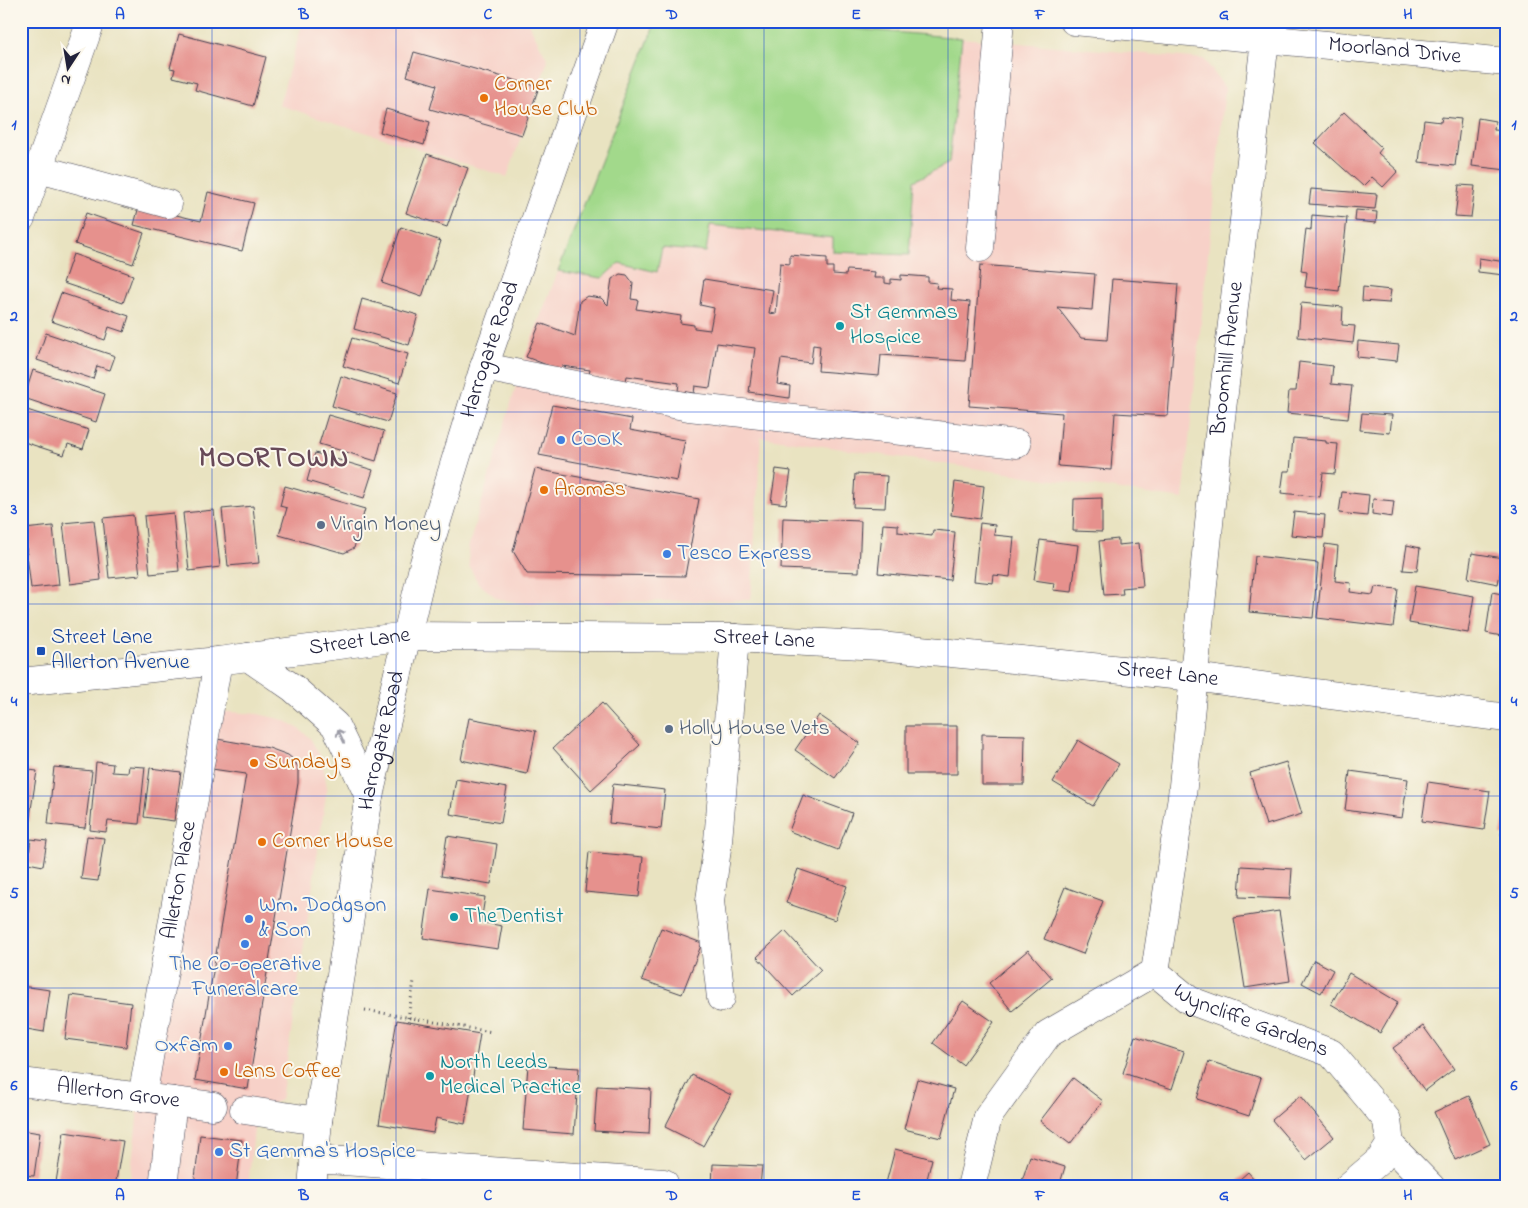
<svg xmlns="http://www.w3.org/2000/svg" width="1528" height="1208" viewBox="0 0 1528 1208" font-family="'Indie Flower',sans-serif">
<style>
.built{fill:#f7d1c8}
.green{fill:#a2d98b;stroke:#627e63}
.building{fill:#e6918d}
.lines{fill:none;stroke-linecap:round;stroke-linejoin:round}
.minor-casing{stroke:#403f4f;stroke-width:29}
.path{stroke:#403f4f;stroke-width:3;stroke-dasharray:1 4;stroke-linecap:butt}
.minor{stroke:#fff;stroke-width:28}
.oneway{stroke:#9c9ca7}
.grid{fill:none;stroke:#1d4ed8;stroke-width:1;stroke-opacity:0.55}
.food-dot{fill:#e8710a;stroke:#fbf7ec;stroke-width:2}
.culture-dot{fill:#0f9aa8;stroke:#fbf7ec;stroke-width:2}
.shop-dot{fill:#3f7fe0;stroke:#fbf7ec;stroke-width:2}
.service-dot{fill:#5c6f8a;stroke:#fbf7ec;stroke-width:2}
.transit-dot{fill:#1a4fb4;stroke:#fbf7ec;stroke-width:2}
.labels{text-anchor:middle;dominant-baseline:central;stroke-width:4;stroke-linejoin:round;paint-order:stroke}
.street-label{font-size:22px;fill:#22223b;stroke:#fbf7ec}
.food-label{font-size:22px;fill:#c56008;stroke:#fbf7ec;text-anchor:start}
.culture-label{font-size:22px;fill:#0d838f;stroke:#fbf7ec;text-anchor:start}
.shop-label{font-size:22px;fill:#366cbe;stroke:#fbf7ec;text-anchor:start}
.service-label{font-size:22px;fill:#4e5e75;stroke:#fbf7ec;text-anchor:start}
.transit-label{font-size:22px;fill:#164399;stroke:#fbf7ec;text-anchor:start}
.district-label{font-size:28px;font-weight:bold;letter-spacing:1px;fill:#674958;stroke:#fbf7ec}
.neatline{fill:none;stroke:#1d4ed8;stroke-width:2}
.grid-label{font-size:16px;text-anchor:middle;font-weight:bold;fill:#1d4ed8}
</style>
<rect width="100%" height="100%" fill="#fbf7ec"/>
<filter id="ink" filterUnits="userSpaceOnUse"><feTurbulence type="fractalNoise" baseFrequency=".02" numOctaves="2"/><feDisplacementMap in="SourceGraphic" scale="10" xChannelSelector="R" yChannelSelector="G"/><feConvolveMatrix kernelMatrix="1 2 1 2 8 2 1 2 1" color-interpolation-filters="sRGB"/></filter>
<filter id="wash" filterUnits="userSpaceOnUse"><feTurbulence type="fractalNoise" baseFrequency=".0096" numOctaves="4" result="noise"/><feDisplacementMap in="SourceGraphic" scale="20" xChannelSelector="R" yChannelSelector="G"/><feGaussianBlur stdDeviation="1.12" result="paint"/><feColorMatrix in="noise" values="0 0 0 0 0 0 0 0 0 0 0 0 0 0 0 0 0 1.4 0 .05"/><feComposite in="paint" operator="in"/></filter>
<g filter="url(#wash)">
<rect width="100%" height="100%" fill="#e9e3c1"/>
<!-- built -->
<path class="built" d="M303,21H527L548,60L507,177L279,105Z
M656,21H763L1204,59L1225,88L1183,499L761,437L751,600L522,603L498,599L478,583L469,566L468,548L525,356Z
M202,710L258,714L284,720L298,728L310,738L322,759L327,788L281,1100L256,1111L248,1187H129L143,1069Z"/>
<!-- green -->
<path class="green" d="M656,21H763L962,38L949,163L914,181L909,255L833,252V238L710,225L706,252L662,248L657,272L619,263L602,278L558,271Z"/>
<g id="blocks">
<!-- building -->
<path class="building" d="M179,34L266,57L253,106L195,90L197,83L173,77L175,69L170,68Z
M414,52L539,87L522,135L430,109L437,85L407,76Z
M386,109L430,122L424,145L380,132Z
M1344,112L1382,148L1378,153L1398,171L1383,187L1372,177L1363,186L1315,143Z
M1442,117L1461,119L1455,166L1419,162L1424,120L1441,122Z
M1478,118L1495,121L1494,130L1507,131V170L1472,166Z
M427,154L468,168L447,227L406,213Z
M1459,185L1475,186L1471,217L1455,216Z
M1311,189L1377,194L1375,209L1309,204Z
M208,192L254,203L242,251L134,225L139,206L201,221Z
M1356,210L1377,212L1376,223L1355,221Z
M86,213L144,233L133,264L75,244Z
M1312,215L1347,218L1339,291L1305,287L1307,272L1301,271L1306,229L1311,230Z
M401,227L441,241L422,297L382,283Z
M73,254L133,275L123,303L63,283Z
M790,255L827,258V267H833V274L846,275L847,270L875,272L874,278H885V283L891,284V279L901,280V275L928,277V282L937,283L936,288L952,289L951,300L970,302L965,361L881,355L879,376L818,371L820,346L813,345L811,363L781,359L777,384L790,386L789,398L749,392L755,348L717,343L710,388L695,386L694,393L678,391L679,383L627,376L626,381L589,375L590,370L562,366L560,370L526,357L540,323L575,336L580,301L587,296L601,298L608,305L612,279L620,274L627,275L633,283L631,299L638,300L636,309L681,316L680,323L694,325V328L710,330L714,308L700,305L704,279L773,290L769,313L776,314L780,263L790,264Z
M1479,258L1506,262L1504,275L1478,272Z
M980,265L1095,274L1092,310L1057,307L1081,338L1107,340L1112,279L1178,284L1168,416L1115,413L1111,470L1058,466L1062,413L969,406Z
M1363,287L1391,290L1389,303L1362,301Z
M61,293L129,316L124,332L109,327L105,340L51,321Z
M362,299L418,315L409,345L354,329Z
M1301,303L1343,307L1342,325L1355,326L1353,343L1298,337Z
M46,333L115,356L110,370L97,366L93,379L37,360Z
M352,338L408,354L399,383L343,366Z
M1358,341L1399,345L1397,361L1357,357Z
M1299,362L1333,366L1331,384L1352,386L1348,419L1287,413L1289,391H1296Z
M33,370L105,394L96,422L24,398Z
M341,376L397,393L388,422L332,406Z
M552,405L632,419L630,430L685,440L677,481L539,455Z
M21,408L89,430L83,449L68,444L64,455L21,441Z
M1362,413L1392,415L1390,433L1360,430Z
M328,415L384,431L376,461L319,444Z
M1293,438L1326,441V443L1338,444L1335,474L1323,473L1320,497L1281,493L1284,471H1290Z
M315,453L373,470L364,498L307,481Z
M535,469L699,499L685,576L527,574L513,551Z
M776,469L791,471L786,504L771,502Z
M855,474L887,476L885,508L853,507Z
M955,482L984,486L980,519L951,515Z
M285,486L365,509L354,548L344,553L279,535L287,508L280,506Z
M1342,492L1369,495L1367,516L1339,513Z
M1102,498V532L1073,531L1074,499Z
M1373,499L1394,501L1392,517L1372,514Z
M253,506L259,563L228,566L222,509Z
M214,510L220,567L189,571L183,513Z
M1294,512L1325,515L1323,538L1291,535Z
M173,513L179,571L150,574L144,516Z
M133,515L140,575L109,578L103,518Z
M783,518L861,521L859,572L781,569Z
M94,520L101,580L70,584L63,523Z
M980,523L995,525L994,535L1014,537L1010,577L994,575L993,583L974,581Z
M883,524L898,525V532L932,536L933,530L955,532L950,580L878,573Z
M53,526L59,585L31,588L24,529Z
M1118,539V545L1139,543L1143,586L1122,588L1123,594L1104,595L1099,541Z
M1040,540L1078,545L1072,592L1053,590L1054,583L1034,580Z
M1325,544L1338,546L1335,581L1351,583L1350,592L1373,595L1375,587L1398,589L1393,627L1317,618Z
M1407,545L1420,548L1417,571L1403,570Z
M1472,553L1503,558L1498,584L1468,578Z
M1255,556L1318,563L1313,618L1249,612Z
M1415,586L1474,596L1468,633L1409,623Z
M1492,592L1507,595V637L1486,633Z
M602,703L640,745L591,790L553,748Z
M819,715L860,743L835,778L795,750Z
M469,718L536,731L527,774L461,760Z
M906,726H957V774H906Z
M982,734L1025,735L1024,785H982Z
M217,739L269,748L288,755L294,760L298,767V783L248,1089L195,1080L246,774L212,769Z
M1078,740L1119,764L1093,806L1053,782Z
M96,762L113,764L112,772L128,773L129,766L145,767L139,824L108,821L106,832L90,830Z
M1286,762L1302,814L1266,825L1250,773Z
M54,767L92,771L85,828L48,824Z
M150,768L181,772L174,821L144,817Z
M21,769L37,771L29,822L21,821Z
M1350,771L1408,779L1402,818L1345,810Z
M456,779L507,788L501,823L450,814Z
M1428,782L1490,791L1484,830L1422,821Z
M613,784L665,790L661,829L609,823Z
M803,795L852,813L838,850L789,831Z
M1506,806H1507V835H1501Z
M87,836L104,838L98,881L81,879Z
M447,836L497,844L491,884L441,876Z
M31,839L47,841L43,866L28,863Z
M589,852L643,857L639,897L585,892Z
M1241,866L1292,869L1290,899L1239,897Z
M798,869L847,886L835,920L786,903Z
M1065,887L1103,901L1083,954L1044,939Z
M430,889L485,897L481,922L502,926L498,949L423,938Z
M1279,911L1290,981L1245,988L1234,918Z
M661,928L702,943L682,994L642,980Z
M785,931L821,970L793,996L757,957Z
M1028,950L1052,978L1012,1011L989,983Z
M1314,960L1333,970L1321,993L1302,983Z
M1349,973L1398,1002L1380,1033L1331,1004Z
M21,986L50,990L44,1032L21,1028Z
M71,995L131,1003L126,1047L65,1039Z
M963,1001L994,1022L963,1065L933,1043Z
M397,1020L480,1034L465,1124L436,1118L433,1133L379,1124Z
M1423,1026L1454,1069L1425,1091L1393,1048Z
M1135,1036L1184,1052L1172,1089L1123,1073Z
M1209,1061L1261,1078L1249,1116L1197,1099Z
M528,1065L579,1068L574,1134L523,1130Z
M692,1075L731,1095L703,1146L665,1127Z
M1073,1078L1103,1101L1070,1144L1040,1121Z
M917,1079L954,1089L941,1138L904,1129Z
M597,1086L651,1089L649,1134L594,1131Z
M1300,1096L1334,1137L1306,1160L1272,1120Z
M1469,1096L1490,1144L1455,1160L1434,1112Z
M21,1130L40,1133L34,1176L21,1175Z
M64,1132L123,1141L115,1187H86L56,1182Z
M200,1135L242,1140L236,1187H194Z
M895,1149L932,1159L925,1187H885Z
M1030,1156L1065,1167L1059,1187H1020Z
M713,1164L762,1166L760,1187H712Z
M1248,1172L1261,1187H1231Z"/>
</g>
</g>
<g filter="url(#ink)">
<use href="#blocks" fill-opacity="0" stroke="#403f4f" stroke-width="1"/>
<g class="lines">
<!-- minor casing -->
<g class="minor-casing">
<g id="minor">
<path id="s1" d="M1074,21L1507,62"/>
<path d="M39,169L168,204"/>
<path d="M21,218L91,21"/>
<path d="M980,248L1000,21"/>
<path d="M484,367L689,407L1017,444"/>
<path d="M248,657L293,688L335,725L369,796"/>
<path id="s2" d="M21,682L218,661L406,636L735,638L880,646L1193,677L1507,718"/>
<path id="s3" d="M1155,972L1182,796L1211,504L1265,40"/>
<path id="s4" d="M1155,972L1189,1000L1331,1053L1387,1120L1390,1145L1380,1160L1348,1187"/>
<path d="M721,998L710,901L718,841L735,638"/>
<path id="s5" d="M21,1082L213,1106"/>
<path id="s6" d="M142,1098L218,661"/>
<path d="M244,1110L318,1121"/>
<path d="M1390,1145L1431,1187"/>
<path d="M314,1159L664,1183"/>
<path d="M163,1187L173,1101"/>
<path id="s7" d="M312,1187L318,1121L369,796L424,563L484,367L605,21"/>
<path d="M971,1187L988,1117L1048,1034L1155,972"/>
</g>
</g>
<!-- path -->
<path class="path" d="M365,1010L492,1032
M408,1018L414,981"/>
<!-- minor -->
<use href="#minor" class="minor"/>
</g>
<!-- one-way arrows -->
<defs><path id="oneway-shaft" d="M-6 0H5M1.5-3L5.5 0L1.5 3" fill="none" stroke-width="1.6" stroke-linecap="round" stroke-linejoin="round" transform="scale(1.25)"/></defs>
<use class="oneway" href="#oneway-shaft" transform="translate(341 736) rotate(-115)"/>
</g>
<!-- grid -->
<path class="grid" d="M212,21V1187M396,21V1187M580,21V1187M764,21V1187M948,21V1187M1132,21V1187M1316,21V1187M21,220H1507M21,412H1507M21,604H1507M21,796H1507M21,988H1507"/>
<!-- markers -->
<g class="food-dot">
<circle cx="484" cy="98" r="5"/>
<circle cx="544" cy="490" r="5"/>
<circle cx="254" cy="763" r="5"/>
<circle cx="262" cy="842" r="5"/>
<circle cx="224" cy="1072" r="5"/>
</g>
<g class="culture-dot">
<circle cx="840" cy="326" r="5"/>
<circle cx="454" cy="917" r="5"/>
<circle cx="430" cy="1076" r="5"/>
</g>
<g class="shop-dot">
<circle cx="561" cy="440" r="5"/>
<circle cx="667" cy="554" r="5"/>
<circle cx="249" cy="919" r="5"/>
<circle cx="245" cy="944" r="5"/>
<circle cx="228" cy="1046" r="5"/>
<circle cx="219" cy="1152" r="5"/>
</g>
<g class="service-dot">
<circle cx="321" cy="525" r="5"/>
<circle cx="669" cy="729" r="5"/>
</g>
<rect class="transit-dot" x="36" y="646" width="10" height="10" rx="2.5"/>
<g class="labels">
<!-- street labels -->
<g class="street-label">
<text stroke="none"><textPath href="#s1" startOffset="322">Moorland Drive</textPath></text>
<text stroke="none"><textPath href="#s7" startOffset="858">Harrogate Road</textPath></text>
<text stroke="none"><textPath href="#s3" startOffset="618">Broomhill Avenue</textPath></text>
<text stroke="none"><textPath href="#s2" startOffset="746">Street Lane</textPath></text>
<text stroke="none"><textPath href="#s2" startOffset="341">Street Lane</textPath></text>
<text stroke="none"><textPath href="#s2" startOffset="1151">Street Lane</textPath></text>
<text stroke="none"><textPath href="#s7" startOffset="452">Harrogate Road</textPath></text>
<text stroke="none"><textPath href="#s6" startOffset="221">Allerton Place</textPath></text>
<text stroke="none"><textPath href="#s4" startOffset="109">Wyncliffe Gardens</textPath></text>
<text stroke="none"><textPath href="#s5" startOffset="98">Allerton Grove</textPath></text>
</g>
<!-- food labels -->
<g class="food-label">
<text x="494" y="85">Corner<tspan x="494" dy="25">House Club</tspan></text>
<text x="554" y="490">Aromas</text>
<text x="264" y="763">Sunday's</text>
<text x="272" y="842">Corner House</text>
<text x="234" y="1072">Lans Coffee</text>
</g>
<!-- culture labels -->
<g class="culture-label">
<text x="850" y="313">St Gemmas<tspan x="850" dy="25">Hospice</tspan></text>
<text x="464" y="917">TheDentist</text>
<text x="440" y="1063">North Leeds<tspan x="440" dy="25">Medical Practice</tspan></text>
</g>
<!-- shop labels -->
<g class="shop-label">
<text x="571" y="440">COOK</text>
<text x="677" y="554">Tesco Express</text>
<text x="259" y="906">Wm. Dodgson<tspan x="259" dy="25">&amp; Son</tspan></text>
<text x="245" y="965" text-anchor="middle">The Co-operative<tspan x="245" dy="25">Funeralcare</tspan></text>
<text x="218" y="1046" text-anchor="end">Oxfam</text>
<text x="229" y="1152">St Gemma's Hospice</text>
</g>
<!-- service labels -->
<g class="service-label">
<text x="331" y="525">Virgin Money</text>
<text x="679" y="729">Holly House Vets</text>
</g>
<!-- transit labels -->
<g class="transit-label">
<text x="51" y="638">Street Lane<tspan x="51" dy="25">Allerton Avenue</tspan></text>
</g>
<!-- district labels -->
<g class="district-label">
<text x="274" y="459">MOORTOWN</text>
</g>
</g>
<!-- margin -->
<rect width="1528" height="1208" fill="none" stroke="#fbf7ec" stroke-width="55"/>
<!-- north arrow -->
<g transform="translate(68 68) rotate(192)" stroke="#fbf7ec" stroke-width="4" paint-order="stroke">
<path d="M0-4L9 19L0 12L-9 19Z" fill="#22223b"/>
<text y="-8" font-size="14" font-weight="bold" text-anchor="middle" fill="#22223b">N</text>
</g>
<rect x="28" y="28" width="1472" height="1152" class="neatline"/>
<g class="grid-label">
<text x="120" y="19">A</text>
<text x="304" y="19">B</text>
<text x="488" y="19">C</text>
<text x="672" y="19">D</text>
<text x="856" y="19">E</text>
<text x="1040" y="19">F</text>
<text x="1224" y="19">G</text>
<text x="1408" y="19">H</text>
<text x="14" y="129">1</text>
<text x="1514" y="129">1</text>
<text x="14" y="321">2</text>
<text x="1514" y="321">2</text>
<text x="14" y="514">3</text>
<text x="1514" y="514">3</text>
<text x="14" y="706">4</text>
<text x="1514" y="706">4</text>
<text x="14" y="898">5</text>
<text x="1514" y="898">5</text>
<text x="14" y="1090">6</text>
<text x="1514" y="1090">6</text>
<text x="120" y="1200">A</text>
<text x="304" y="1200">B</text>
<text x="488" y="1200">C</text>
<text x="672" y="1200">D</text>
<text x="856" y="1200">E</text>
<text x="1040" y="1200">F</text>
<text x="1224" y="1200">G</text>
<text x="1408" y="1200">H</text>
</g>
</svg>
